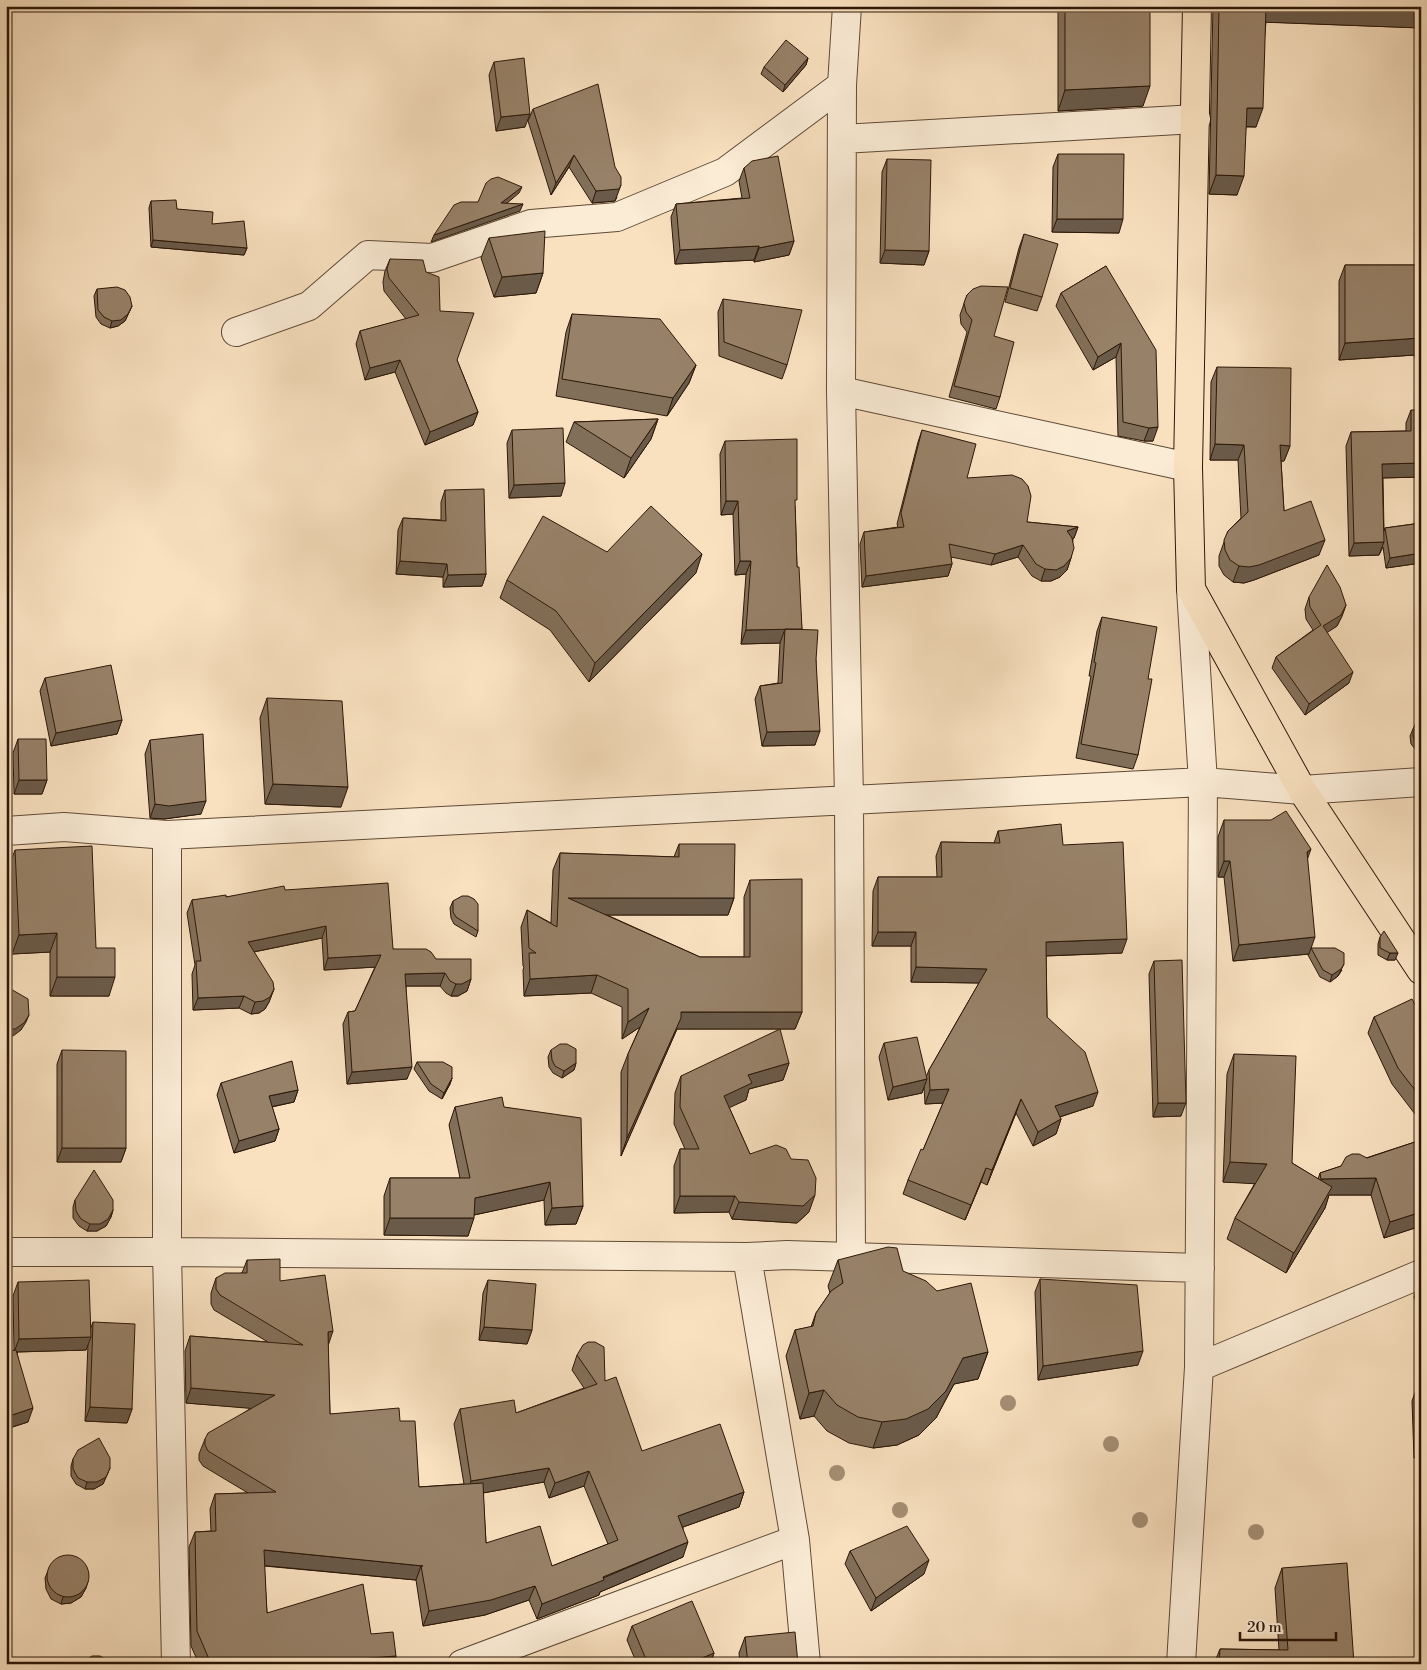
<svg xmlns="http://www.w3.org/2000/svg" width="1427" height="1670" viewBox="0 0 1427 1670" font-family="'Libre Bodoni',serif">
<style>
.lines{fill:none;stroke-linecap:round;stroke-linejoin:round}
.street-casing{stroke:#5f4a36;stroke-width:30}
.primary-casing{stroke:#2c1808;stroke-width:30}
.street{stroke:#fbecd6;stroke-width:28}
.primary{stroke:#f9e1c0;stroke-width:28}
.tree{fill:#a48e74}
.wall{fill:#826f59;stroke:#2c1808;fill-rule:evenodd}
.shaded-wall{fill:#6a5a49;stroke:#2c1808}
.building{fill:#978168;stroke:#2c1808}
</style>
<rect width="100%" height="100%" fill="#f9e1c0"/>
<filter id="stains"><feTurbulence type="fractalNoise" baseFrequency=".004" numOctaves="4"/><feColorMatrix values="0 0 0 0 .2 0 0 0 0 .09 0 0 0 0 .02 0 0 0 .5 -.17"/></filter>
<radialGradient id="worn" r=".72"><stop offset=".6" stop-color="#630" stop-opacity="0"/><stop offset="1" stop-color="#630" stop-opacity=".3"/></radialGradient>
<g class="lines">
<!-- street casing -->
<g class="street-casing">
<path id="street" d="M847,6L842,85L841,391L849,800L851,1257
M842,139L1196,119
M236,332L309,306L368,255L432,258L531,224L617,217L725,172L842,85
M841,391L1188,467
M6,831L64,827L167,835L1203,782L1302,790L1421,782
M167,835V1252L176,1664
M6,1252H167L747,1257L787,1255L1200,1268
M747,1257L795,1540L806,1664
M1199,1367L1421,1274
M462,1664L795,1540
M1181,1664L1199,1367L1203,782L1191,589"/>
</g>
<!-- primary casing -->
<g class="primary-casing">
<path id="primary" d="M1197,6L1188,467L1191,589L1302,790L1421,970"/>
</g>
<!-- street -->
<use href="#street" class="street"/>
<!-- primary -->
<use href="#primary" class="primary"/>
</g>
<!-- trees -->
<g class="tree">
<circle cx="1008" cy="1403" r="8"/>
<circle cx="1111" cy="1444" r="8"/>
<circle cx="837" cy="1473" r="8"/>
<circle cx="900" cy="1510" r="8"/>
<circle cx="1140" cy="1520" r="8"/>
<circle cx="1256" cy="1532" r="8"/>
</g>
<!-- wall -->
<path class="wall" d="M1058,6H1150L1143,106L1058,111Z
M1213,6H1421V28L1266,22L1256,127H1246L1237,195L1209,194Z
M808,58L806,65L783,92L761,74L764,67Z
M494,62L525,127L496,131L489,75Z
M533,109L617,197L615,201L592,203L569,167L551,195L528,121Z
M1058,154L1119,233L1052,232L1053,167Z
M887,159L929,251L924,265L880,263L882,172Z
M744,168L794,241L789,255L754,262V260L675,264L671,217L676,204L742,198L739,181Z
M151,201L177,209L247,248L244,255L151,247L149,208Z
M1024,234L1042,297L1037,311L1005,302L1019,248Z
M489,238L543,273L536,293L494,297L481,258Z
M390,259L426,272L457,360L478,412L473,425L425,445L395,372L365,380L356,344L360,331L406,319L384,291L383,282L385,271Z
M1419,264H1421V358H1415V355L1339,360V281L1345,265H1419Z
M1106,266L1153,441H1144L1118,436L1116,357L1093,370L1056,306L1061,293Z
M97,289L132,306L125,321L118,326L110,328L101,324L96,317L94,296Z
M967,295L1000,397L996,409L949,397L967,332L961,324L960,315Z
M723,299L787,365L782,379L719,356L718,312Z
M572,314L696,365L689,383L667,416L556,396L566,332Z
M1217,367L1290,446L1284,461H1281L1284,511L1319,555L1254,580L1244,583L1233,582L1224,575L1219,566V556L1228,531L1241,518L1238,460H1210L1211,382Z
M1411,410L1421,477L1383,478L1384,531L1385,528L1421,523V563L1386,568L1383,547L1379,555L1349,556L1346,446L1351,432L1406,431V423Z
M658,419L651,439L624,478L566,442L574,422Z
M512,430L561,496L509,498L507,443Z
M922,430L967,478L1027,522L1078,527L1074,538L1073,539L1071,558L1067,570L1060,577L1051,581H1041L1032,576L1018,557L991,565L951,557L952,564L948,576L862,587L860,544L864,532L898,527L897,524L918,442Z
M725,441L795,506L797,567L802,630L816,660L815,745L762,746L755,699L760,686L778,683L780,643L741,644L746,574L735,575L733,514L721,515L720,454Z
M445,490L486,574L482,586L443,587V577L396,574L398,530L403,518L441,520V502Z
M607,552L696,573L589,682L550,630L500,598L507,580Z
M1309,597L1346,605L1342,616L1337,626L1327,632L1349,683L1305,715L1272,668L1276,657L1313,630L1306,619L1305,609Z
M1102,617L1148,679L1138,755L1133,769L1076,758L1091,676H1089L1097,631Z
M45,678L122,720L117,734L51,746L40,691Z
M267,698L341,807L265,804L260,718Z
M1421,719V752L1416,750L1411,744L1410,736L1413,729Z
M18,739L47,780L42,794H14L13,753Z
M150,740L201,814L164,819L150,818L145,754Z
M1224,820L1307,859L1311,948L1342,970L1338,976L1330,982L1320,977L1308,955L1309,954L1233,961L1224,877H1218V837Z
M998,831L1063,845L1122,953L1046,956L1047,1017L1093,1106L1060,1117L1061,1119L1056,1134L1033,1146L1016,1113L987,1185L981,1182L965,1220L903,1194L908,1180L923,1150L943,1103L925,1104L924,1087L922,1093L888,1100L879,1057L884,1043L926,1077L929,1070L979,983L911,982V946H872L873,891L878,877H937L936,856L941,842L994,843Z
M679,844L734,898L728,915H607L700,957H744V897L750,880L802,1012L795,1029H677L621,1156V1072L628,1054L640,1027L622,1039V1007L591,993L524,996L523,970L524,967L523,966L521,927L527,910L551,923L553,870L560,853L674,857Z
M15,850L96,948L109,996H50V952L12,954L8,869Z
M285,890L393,949L436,959L471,979L467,991L458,996H451L446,993L440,986H406L407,1079L347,1084L343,1024L348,1012L355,1011L375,967L324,970L322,938L254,952L274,989L269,1002L265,1009L259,1013L251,1014L239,1008L193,1010L192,974L195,965L187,913L192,900L226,897Z
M453,901L478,931L476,937L454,924L451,918L450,908Z
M1380,937L1395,960H1387L1378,955V944Z
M1154,961L1181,1116L1153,1117L1149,974Z
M1421,1016V1122H1417L1418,1118L1392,1084L1368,1033L1374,1017Z
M62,1050L126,1148L121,1162H57V1064Z
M551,1050L576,1063L574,1070L562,1078L553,1073L549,1067L548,1057Z
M1234,1054L1292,1163L1318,1179L1320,1173L1421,1140V1226L1384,1238L1371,1195H1329L1325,1208L1286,1273L1227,1239L1235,1218L1255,1183L1223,1182L1227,1074Z
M417,1062L452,1078L450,1084L442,1099L429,1091L414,1069Z
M789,1063L783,1080L749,1089L746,1100L729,1107L750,1154L809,1212L797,1223L732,1219L729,1212L674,1213V1166L680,1149H685L674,1124L675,1093L681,1076Z
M221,1083L298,1090L294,1102L272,1107L279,1129L275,1141L234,1153L217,1095Z
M455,1107H504L583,1206L576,1224L545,1225L544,1200L474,1215L468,1236L384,1235V1196L390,1178H460L449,1125Z
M75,1200L113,1210L111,1217L106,1226L97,1231H87L79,1226L73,1218V1207Z
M247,1260L280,1281L328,1345L330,1414L400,1421L419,1487L464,1484L454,1424L460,1409L516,1413L584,1388L572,1370L577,1355L605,1381L642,1451L744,1492L739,1507L683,1527V1557L600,1592L599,1595L537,1619L529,1600L485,1615L423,1626L416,1580L264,1566L267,1613L371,1634L396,1656L393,1664H199L191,1646L189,1547L195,1532L211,1531L210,1509L215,1494L248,1493L203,1466L199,1460V1454L205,1439L251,1408L186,1403L185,1351L190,1336L268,1342L214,1310L211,1304V1293L216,1278L242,1273ZM544,1482L549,1498L584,1486L608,1544L552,1566L486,1543L483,1493Z
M838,1260L903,1271L988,1352L978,1379L954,1384L936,1418L919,1435L897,1445L873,1448L849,1443L827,1431L814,1416L800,1419L786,1356L795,1330L811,1327L816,1313L830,1293L828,1286Z
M1040,1279L1138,1365L1038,1380L1035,1292Z
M488,1280L532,1330L527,1344L479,1340L483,1293Z
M18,1282L90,1330L93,1322L132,1409L127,1423L85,1421L88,1343L86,1350L17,1352L28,1422L6,1429V1352L14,1350L13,1296Z
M1419,1283H1421V1313L1414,1297Z
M1417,1387L1421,1458H1414L1412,1401Z
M73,1459L110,1468L103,1484L94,1489H85L76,1484L71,1476V1466Z
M850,1551L924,1574L871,1611L845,1564Z
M1282,1568L1354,1664H1214L1220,1649L1279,1650L1275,1588Z
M48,1571L88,1581L86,1588L81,1597L71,1603L61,1604L51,1599L46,1589L45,1578Z
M632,1626L714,1653L710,1664H637L627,1640Z
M745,1637L798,1664H740L739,1653Z"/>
<!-- shaded-wall -->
<path class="shaded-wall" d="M1265,6H1349L1421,9V28L1260,22Z
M808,58L806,65L783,92L785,85Z
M1150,86L1143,106L1058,111L1065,90Z
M1247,108H1263L1256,127L1241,126Z
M530,114L525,127L496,131L501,117Z
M574,155L569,167L551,195L556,183Z
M1216,175L1244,176L1237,195L1209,194Z
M621,185L615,201L592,203L596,191Z
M522,187L519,193L499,210L501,203Z
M523,204L520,211L431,242L434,235Z
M1057,219H1123L1119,233L1052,232Z
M153,240L247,248L244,255L151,247Z
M794,241L789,255L754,262L759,248Z
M759,246L754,260L675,264L680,250Z
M885,250L929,251L924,265L880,263Z
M543,273L536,293L494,297L502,277Z
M132,306L125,321L118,326L110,328L112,321Z
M1421,338L1415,355L1339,360L1345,343Z
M1421,342V358H1415Z
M1121,343L1116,357L1093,370L1098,357Z
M400,360L395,372L365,380L370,368Z
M696,365L689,383L667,416L673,398Z
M478,412L473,425L425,445L430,432Z
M658,419L651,439L624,478L631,458Z
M1158,427L1153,441H1144L1149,428Z
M1215,444L1244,445L1238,460H1210Z
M1280,445L1290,446L1284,461H1274Z
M1421,463V477L1377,478L1382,464Z
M565,483L561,496L509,498L514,485Z
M726,501H738L733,514L721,515Z
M1078,527L1074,538L1063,542L1067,531Z
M1325,540L1319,555L1254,580L1244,583L1233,582L1239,566Z
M1384,542L1379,555L1349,556L1354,543Z
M1023,545L1018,557L991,565L995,554Z
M1421,553V563L1386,568L1390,558Z
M702,554L696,573L589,682L595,663Z
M1071,558L1067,570L1060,577L1051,581H1041L1045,569Z
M400,561L447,564L443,577L396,574Z
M740,561H751L746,574L735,575Z
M952,564L948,576L862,587L866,576Z
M486,574L482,586L443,587L448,575Z
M1346,605L1342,616L1337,626L1319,638L1323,626Z
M785,629L780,643L741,644L746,630Z
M1353,672L1349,683L1305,715L1309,704Z
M122,720L117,734L51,746L56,733Z
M820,731L815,745L762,746L767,732Z
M19,780H47L42,794H14Z
M273,784L348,787L341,807L265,804Z
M206,801L201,814L164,819L150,818L155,804Z
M1311,849L1305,866L1307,852Z
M1224,861H1230L1224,877H1218Z
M568,898H734L728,915H562Z
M326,926L322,938L243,954L248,942Z
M878,932H916L911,946H872Z
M57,933L50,952L12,954L19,935Z
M1315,937L1309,954L1233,961L1239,945Z
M1127,939L1122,953L1041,956L1046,942Z
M1390,953H1398L1395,960H1387Z
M381,955L377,967L324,970L328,958Z
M1344,964L1338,976L1330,982L1332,975Z
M916,967L987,969L982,983L911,982Z
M445,973L440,986H401L405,974Z
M597,975L591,993L524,996L530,979Z
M57,977H115L109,996H50Z
M471,979L467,991L458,996H451L456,984Z
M274,989L269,1002L265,1009L259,1013L251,1014L255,1002Z
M244,996L239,1008L193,1010L198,998Z
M649,1008L643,1025L622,1039L628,1022Z
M681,1012H802L795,1029H677L621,1156L627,1138Z
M29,1015L26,1022L21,1030L13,1036H6V1029Z
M576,1063L574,1070L562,1078L564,1071Z
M789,1063L783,1080L749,1089L746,1100L718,1113L724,1096L748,1075Z
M412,1067L407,1079L347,1084L352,1072Z
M452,1078L450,1084L442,1099L444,1093Z
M927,1079L922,1093L888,1100L893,1087Z
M949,1089L944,1103L925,1104L930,1090Z
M298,1090L294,1102L265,1108L269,1096Z
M1098,1092L1093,1106L1050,1120L1055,1106Z
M1021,1099L1016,1113L987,1185L992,1170Z
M1158,1103H1186L1181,1116L1153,1117Z
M1421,1111V1122H1417Z
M1061,1119L1056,1134L1033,1146L1038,1132Z
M279,1129L275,1141L234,1153L239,1141Z
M62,1148H126L121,1162H57Z
M1230,1162L1267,1164L1259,1184L1223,1182Z
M986,1168L981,1182L965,1220L971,1205Z
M1376,1178L1371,1195H1329L1325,1208L1286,1273L1321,1179Z
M550,1182L544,1200L469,1216L475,1198Z
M815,1195L809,1212L797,1223L732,1219L739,1202Z
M680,1196H735L729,1212L674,1213Z
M583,1206L576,1224L545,1225L552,1208Z
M113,1210L111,1217L106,1226L97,1231H87L90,1224Z
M1421,1212V1226L1384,1238L1390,1222Z
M390,1218H474L468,1236L384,1235Z
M484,1327L532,1330L527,1344L479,1340Z
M333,1331L328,1346V1332Z
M91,1337L86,1350L14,1352L19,1339Z
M1143,1351L1138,1365L1038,1380L1043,1366Z
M988,1352L978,1379L954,1384L936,1418L919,1435L897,1445L873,1448L882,1422L963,1358Z
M191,1388L275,1395L270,1410L186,1403Z
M824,1390L814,1416L800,1419L809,1393Z
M90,1407L132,1409L127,1423L85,1421Z
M33,1408L28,1422L6,1429V1417Z
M1419,1443H1421V1458H1414Z
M110,1468L103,1484L94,1489H85L87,1482Z
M549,1468L544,1482L466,1496L471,1481Z
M589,1471L584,1486L549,1498L555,1483Z
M744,1492L739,1507L672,1531L678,1516Z
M688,1542L683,1557L600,1592L599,1595L537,1619L542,1604Z
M264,1550L423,1566H421L416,1580L258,1565Z
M929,1560L924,1574L871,1611L876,1598Z
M88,1581L86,1588L81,1597L71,1603L61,1604L63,1597Z
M535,1586L529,1600L485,1615L423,1626L429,1611Z
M714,1653L710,1664H688Z
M396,1656L393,1664H346L359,1659Z"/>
<!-- building -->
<path class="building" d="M1065,6H1150V86L1065,90Z
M1219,6H1266L1263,108H1247L1244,176L1216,175Z
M1349,6H1421V9Z
M786,40L808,58L785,85L764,67Z
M524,58L530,114L501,117L494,62Z
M598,84L615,167L621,177V185L619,189L596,191L574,155L556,183L533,109Z
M1058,154H1124L1123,219H1057Z
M778,156L794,241L759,248V246L680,250L676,204L750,198L744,168L752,161Z
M887,159L931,160L929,251L885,250Z
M498,177L522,187L501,203L523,204L434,235L454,205L461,202H478L486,183L491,179Z
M176,200L177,209L213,212L212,224L244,221L247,248L153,240L151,201Z
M545,231L543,273L502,277L489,238Z
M1024,234L1058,244L1042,297L1010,288Z
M390,259L423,260L426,272L439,277L440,311L474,313L457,360L478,412L430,432L400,360L370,368L360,331L419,315L389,278L387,269Z
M1419,264H1421V342V338L1345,343V265H1419Z
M1106,266L1156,350L1158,427L1149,428L1123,422L1121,343L1098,357L1061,293Z
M981,286L1008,287L994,336L1014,342L1000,397L954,386L972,320L966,312L964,303L967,295L973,289Z
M117,287L125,290L130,297L132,306L128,314L121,320L112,321L104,317L98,310L97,289Z
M723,299L802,310L787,365L724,342Z
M572,314L660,319L696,365L673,398L562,379Z
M1217,367L1291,368L1290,446L1280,445L1284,511L1311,501L1325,540L1259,565L1249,567L1239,566L1230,560L1225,550L1224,540L1228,531L1248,512L1244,445L1215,444Z
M1411,410H1421V463L1382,464L1384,542L1354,543L1351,432L1411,431Z
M658,419L631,458L574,422Z
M563,428L565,483L514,485L512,430Z
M922,430L976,444L967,478L1012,475L1022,479L1028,486L1031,496L1027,522L1078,527L1067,531L1072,538L1074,548L1071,558L1064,566L1056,570L1045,569L1036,564L1023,545L995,554L949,544L952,564L866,576L864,532L904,527L901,513Z
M797,439V500H795L797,567H799L802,629L746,630L751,561H740L738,501H726L725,441Z
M484,489L486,574L448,575L447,564L400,561L403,518L446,521L445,490Z
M651,506L702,554L595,663L556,611L507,580L543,516L607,552Z
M1421,523V553L1390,558L1385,528Z
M1327,565L1340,587L1346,605L1341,615L1323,626L1353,672L1309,704L1276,657L1321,625L1310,607L1309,597Z
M1102,617L1157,627L1148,679H1152L1138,755L1081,744L1096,663L1094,662Z
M785,629L818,630L816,660L820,731L767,732L760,686L782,683Z
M111,665L122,720L56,733L45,678Z
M267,698L342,701L348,787L273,784Z
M1421,719V744L1418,743L1413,737V729L1416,722Z
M203,734L206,801L169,806L155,804L150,740Z
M18,739H46L47,780H19Z
M1286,811L1311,849L1307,852L1315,937L1239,945L1230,861H1224V820H1271Z
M1061,824L1063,845L1123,842L1127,939L1046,942L1047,1017L1085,1052L1098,1092L1055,1106L1061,1119L1038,1132L1021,1099L992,1170L986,1168L971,1205L908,1180L921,1149L923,1150L949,1089L930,1090L929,1070L987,969L916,967V932H878V877H942L941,842L1000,843L998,831Z
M679,844H735L734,898H568L700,957H750V880L802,879V1012H681V1018L627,1138L628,1054L649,1008L628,1022V989L597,975L530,979L529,953H536L529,948L527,910L557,927L560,853L679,857Z
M92,846L96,948H115V977H57V933L19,935L15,850Z
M388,883L393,949H426L431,952L436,959H471V979L462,984H456L450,981L445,973L405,974L412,1067L352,1072L348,1012L355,1011L381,955L328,958L326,926L248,942L273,982L274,989L270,997L263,1001L255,1002L244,996L198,998L196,961H201L192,900L226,895V897L284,886L285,890Z
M462,896H468L474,899L478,904V931L456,917L453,912V901Z
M1384,931L1398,953H1390L1380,948V937Z
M1311,948H1335L1344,953V964L1341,969L1332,975L1323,970Z
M1182,960L1186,1103H1158L1154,961Z
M9,988L28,999L29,1015L24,1023L15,1029H6V990Z
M1412,999L1421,1016V1098L1398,1068L1374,1017Z
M780,1029L789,1063L748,1075L752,1083L724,1096L750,1154L776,1145L786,1149L791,1159L808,1160L816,1178L815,1195L803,1206L739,1202L735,1196H680V1149H699L680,1107L681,1076Z
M917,1037L927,1079L893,1087L884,1043Z
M560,1044H567L576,1049V1063L564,1071L555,1066L552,1060L551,1050Z
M62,1050L126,1051V1148H62Z
M1234,1054L1296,1056L1292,1163L1332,1187L1294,1253L1235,1218L1267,1164L1230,1162Z
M292,1061L298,1090L269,1096L279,1129L239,1141L221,1083Z
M417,1062H443L452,1067V1078L444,1093L431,1084Z
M502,1097L504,1107L581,1118L583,1206L552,1208L550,1182L475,1198L474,1218H390V1178H470L455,1107Z
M1421,1140V1212L1390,1222L1376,1178L1321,1179L1320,1173L1341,1166L1346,1157L1352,1154H1359L1367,1158Z
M94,1170L113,1200V1210L108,1219L100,1224H90L81,1219L76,1211L75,1200Z
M888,1247L897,1248L903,1271L926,1281L937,1291L971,1283L988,1352L963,1358L946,1391L928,1409L906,1419L882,1422L858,1417L837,1405L824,1390L809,1393L795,1330L813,1326L816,1313L831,1291L843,1283L838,1260Z
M280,1259V1281L325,1275L333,1331L328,1332L330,1414L399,1408L400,1421H415L419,1487L483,1483L486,1543L540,1526L552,1566L618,1540L589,1471L555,1483L549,1468L471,1481L460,1409L514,1400L516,1413L597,1384L577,1355L583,1345L588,1342H595L604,1347L605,1381L616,1377L642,1451L720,1424L744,1492L678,1516L688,1542L603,1577L604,1580L542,1604L535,1586L491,1600L429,1611L421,1566H423L264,1550L267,1613L363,1584L371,1634L393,1632L396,1656L359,1659L346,1664H211L197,1631L195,1532L216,1531L215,1494L276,1492L208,1451L205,1445V1439L208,1433L275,1395L191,1388L190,1336L303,1345L220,1295L216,1289V1278L225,1273H247V1260Z
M1040,1279L1137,1285L1143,1351L1043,1366Z
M89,1280L91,1337L19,1339L18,1282Z
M488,1280L536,1284L532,1330L484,1327Z
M93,1322L135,1324L132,1409L90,1407Z
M16,1350L33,1408L6,1417V1352Z
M1421,1386V1443H1419L1417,1387Z
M99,1438L110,1458V1468L106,1477L97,1482H87L78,1478L73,1469V1459L78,1450Z
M907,1526L929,1560L876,1598L850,1551Z
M47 1576a21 21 0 1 1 42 0a21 21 0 1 1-42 0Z
M1347,1563L1354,1664H1219L1220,1649L1288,1650L1282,1568Z
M692,1601L714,1653L688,1664H648L632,1626Z
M795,1632L798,1664H748L745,1637Z
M92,1656H100L107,1660L109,1664H83L85,1661Z"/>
<!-- margin -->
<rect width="1427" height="1670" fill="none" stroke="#f9e1c0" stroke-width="25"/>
<rect x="8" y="8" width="1412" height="1655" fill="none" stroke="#2c1808" stroke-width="2.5"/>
<rect x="12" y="12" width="1402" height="1645" fill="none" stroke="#2c1808"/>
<!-- scale -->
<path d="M1240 1632v8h96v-8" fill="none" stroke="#2c1808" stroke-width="2.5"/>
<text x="1247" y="1632" font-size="15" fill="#2c1808" stroke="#fbecd6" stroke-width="4" paint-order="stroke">20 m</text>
<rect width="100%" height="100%" filter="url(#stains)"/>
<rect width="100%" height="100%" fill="url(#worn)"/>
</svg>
